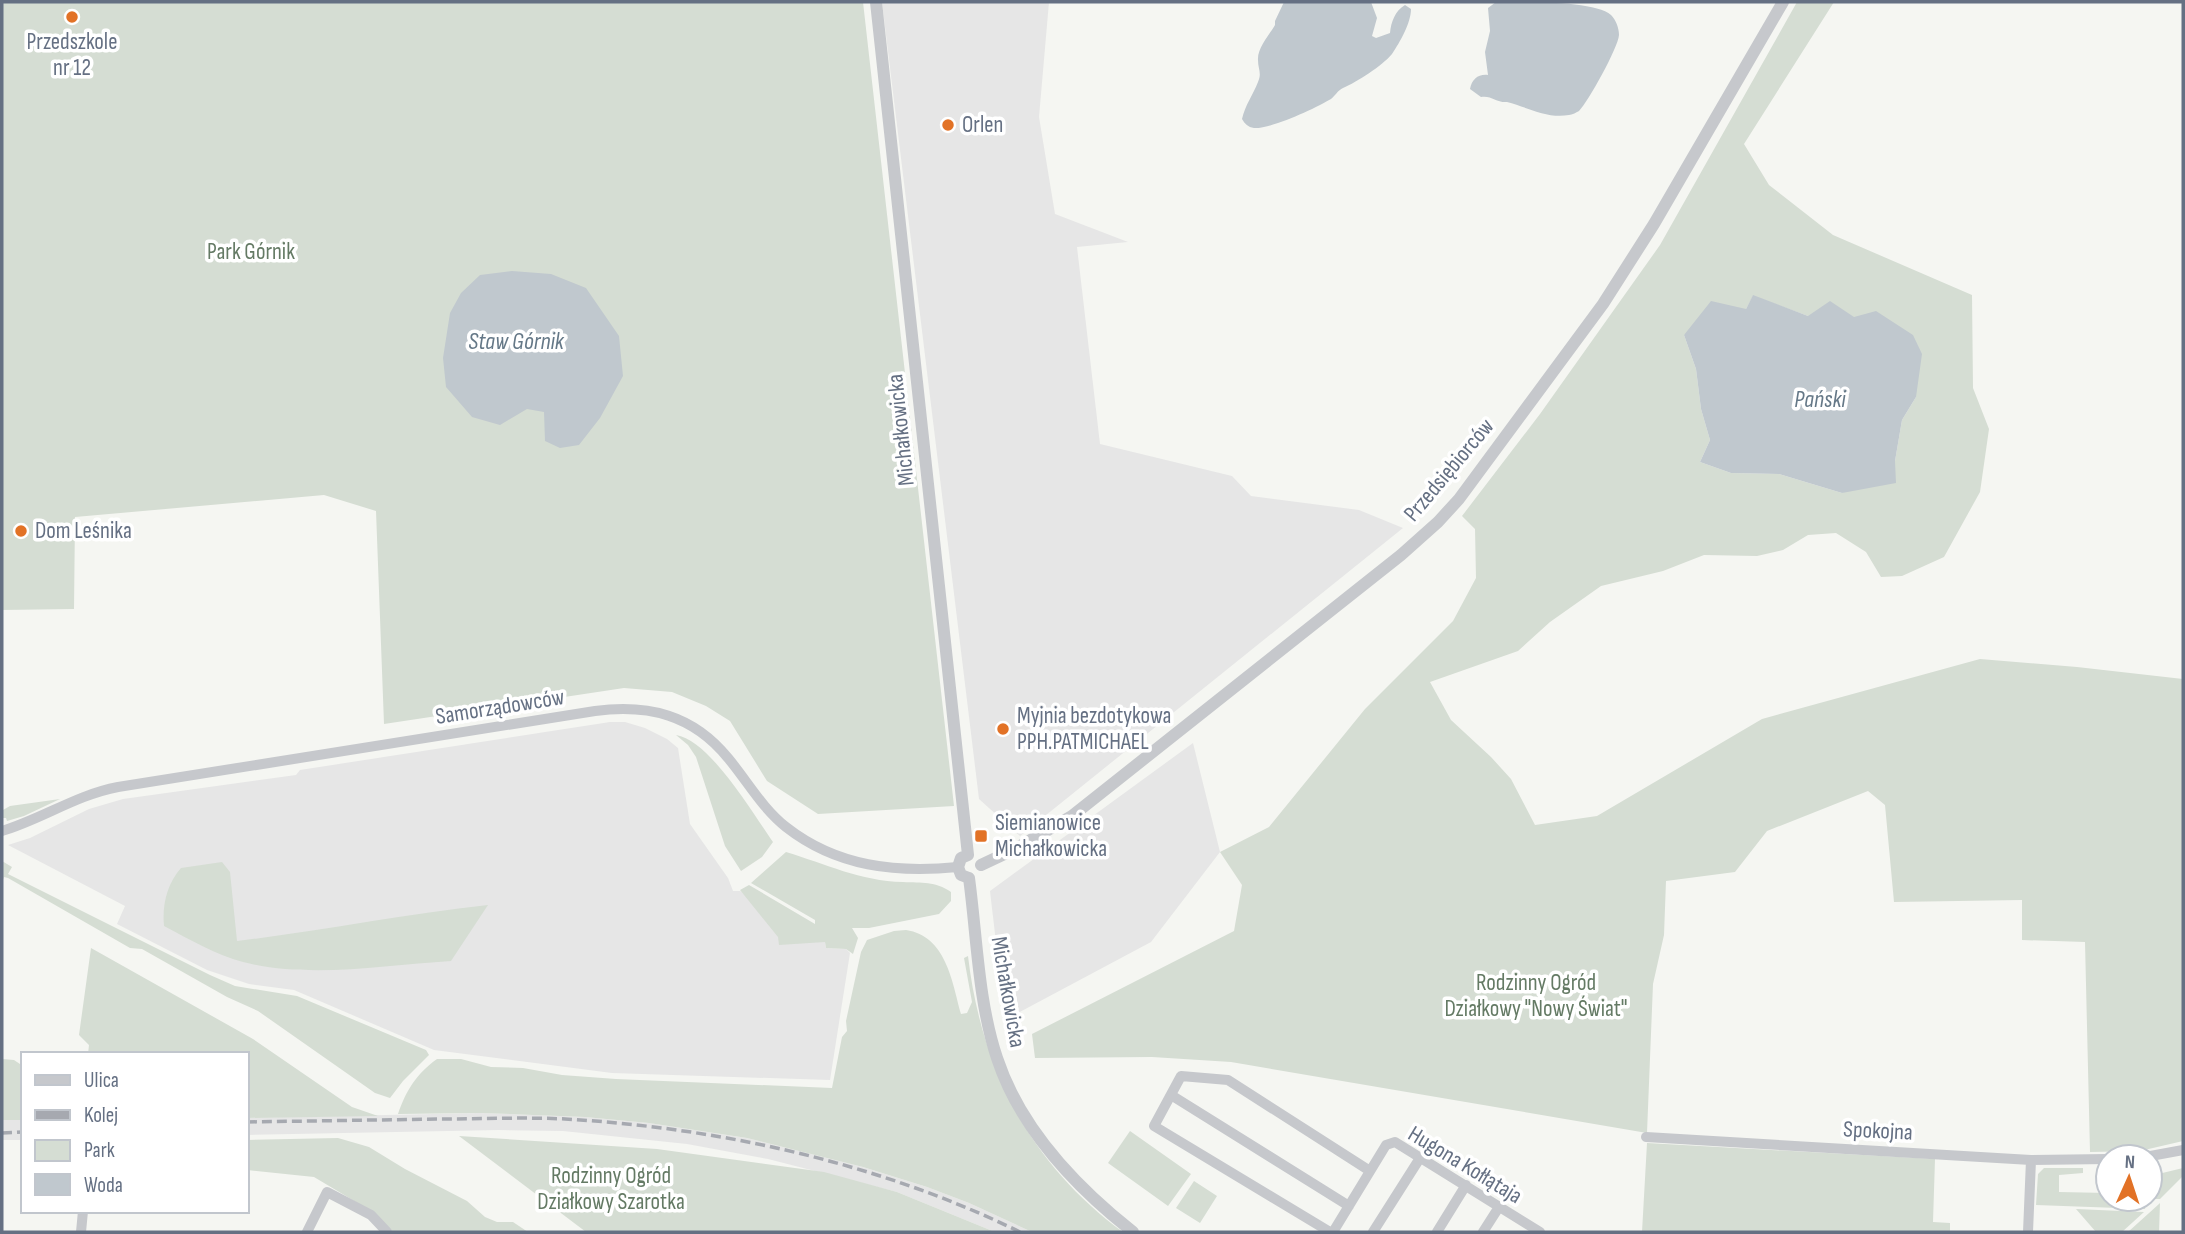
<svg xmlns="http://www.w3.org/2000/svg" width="2185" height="1234" viewBox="0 0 2185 1234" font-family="'Sofia Sans Condensed',sans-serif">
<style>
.built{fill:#e6e6e6}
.green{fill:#d5ddd3;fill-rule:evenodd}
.water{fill:#c0c8ce}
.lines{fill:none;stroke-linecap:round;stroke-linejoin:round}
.minor{stroke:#c6c8cc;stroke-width:10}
.tertiary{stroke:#c6c8cc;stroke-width:12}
.rail{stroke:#a6a9b0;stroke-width:3.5;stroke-dasharray:10 5;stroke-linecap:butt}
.poi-dot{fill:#e27226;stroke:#fff;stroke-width:2.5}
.labels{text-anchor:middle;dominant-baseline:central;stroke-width:7;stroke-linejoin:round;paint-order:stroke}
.poi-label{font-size:23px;fill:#657083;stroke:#fff;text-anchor:start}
.park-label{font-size:23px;fill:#647a64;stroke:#fff}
.street-label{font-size:23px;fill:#657083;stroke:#fff}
.water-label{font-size:24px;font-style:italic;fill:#657887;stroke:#fff}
</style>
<rect width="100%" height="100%" fill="#f5f6f2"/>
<!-- built -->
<path class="built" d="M882,2H1049L1039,117L1055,214L1128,242L1077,247L1100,444L1232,476L1251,496L1359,510L1403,528L1020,836L979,799Z
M610,722H625L645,728L667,739L678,748L690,824L728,878L733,891H740L825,942L826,948L846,949L850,953L830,1080L612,1073L434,1050L294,990L249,984L207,970L117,924L125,906L8,845L30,838L89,809L123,799L296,775L300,770Z
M1193,743L1220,852L1151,942L1005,1020L990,891Z
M481,1113L585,1117L649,1123L747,1138L863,1167L927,1187L969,1203L1032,1232H995L897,1192L768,1159L687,1144L563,1131L499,1130L247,1135V1118Z
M2,1120H23V1140H2Z"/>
<!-- green -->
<path class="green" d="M2,2H863L954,806L818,814L767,781L730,721L706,706L672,692L624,688L384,724L376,511L324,495L75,517L74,609L2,610Z
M1797,2H1834L1744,144L1769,185L1833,235L1972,295L1973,388L1989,429L1980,492L1944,557L1902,576L1881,577L1866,552L1836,533L1808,535L1783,550L1757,556L1704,555L1663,571L1601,586L1550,622L1518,651L1430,682L1451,720L1491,757L1511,779L1535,825L1597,816L1762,719L1980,659L2077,667L2183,679V1141L2140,1151L2090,1152L2085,942L2022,940V900L1894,902L1885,805L1868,791L1767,831L1735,872L1666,881L1664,935L1653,984L1647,1133L1231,1062L1152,1057L1035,1058L1032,1034L1234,931L1242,885L1220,852L1269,827L1365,709L1453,621L1476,578L1475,529L1462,516L1540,414L1660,245ZM1753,296L1808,316L1854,317L1916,397L1902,420L1895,461L1842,493L1779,474L1731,473L1700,462L1710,440L1701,409L1696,369L1684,335L1746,309Z
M676,735C710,740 753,814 773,842L762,857L741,871L725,846L696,757L688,745Z
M60,799L24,816L7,821L6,818H2L3,810L10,806Z
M786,852C826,864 860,881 903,882C922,883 935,881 951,892V901L939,914L869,928H852L858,938L853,954L846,949L826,948L825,942L779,945L778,937L740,890L749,885L815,924V920L751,883Z
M2,861L12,867L8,874L210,975L235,986L297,996L426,1050L429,1055L403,1081L390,1098L375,1093L258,1011L227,997L142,949L130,948L8,878L4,877L2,882Z
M222,862L230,872L237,941C321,931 404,914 488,905L451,961C384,965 309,979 243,962C216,955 189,939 164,926C162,905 167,884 181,868Z
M906,930C946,936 952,981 961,1014L967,1013L972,1002L964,958L968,956C981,1069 1031,1165 1123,1232H1032L969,1203L927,1187L863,1167L747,1138L649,1123L585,1117L481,1113L398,1114C406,1091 416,1074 437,1059H461L491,1067L523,1068L562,1075L616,1079L832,1088L842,1037L847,1031L846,1021L861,952L867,940L894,931Z
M91,948L253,1039L352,1107L378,1116L247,1118V1054H88L89,1045L79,1035Z
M2,1059L14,1060L23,1066V1120H2Z
M1130,1131L1191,1174L1168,1206L1108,1163Z
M459,1136L657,1149L824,1172L897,1192L995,1232H586Z
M338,1138L369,1147L405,1169L467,1201L485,1217L497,1222H513L528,1232H393L371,1211L314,1177L247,1170V1140Z
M1647,1143L1935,1159L1933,1222L1950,1223V1232H1642Z
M2044,1168H2083V1173L2059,1175V1192L2108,1193V1199H2124V1203H2146L2145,1209L2036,1205L2038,1174Z
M2183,1168V1176L2160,1199H2148L2150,1176Z
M1194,1181L1217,1196L1200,1223L1176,1208Z
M2160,1203L2159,1232H2128L2159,1204Z
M2076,1209L2144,1212L2122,1232H2096Z"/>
<!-- water -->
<path class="water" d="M1284,2H1371L1377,18L1372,36L1376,38L1390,33C1391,22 1395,11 1405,5L1411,9C1411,23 1400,42 1392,54C1382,66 1357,82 1343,88C1338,90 1335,96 1331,99C1316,108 1271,129 1254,128C1248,127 1245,124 1242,119C1245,105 1253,95 1258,82C1262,73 1258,69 1258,60C1257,48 1270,34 1275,25V21Z
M1496,2C1521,2 1595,0 1611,15C1616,20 1619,28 1619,35C1618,48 1588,102 1579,111C1577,112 1572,115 1569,115C1547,119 1527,107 1507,102C1497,103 1491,95 1481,97L1470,89C1472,79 1478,74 1488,75L1485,52L1490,31L1488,8Z
M512,271L551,274L586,288L619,336L623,376L600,418L579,445L560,448L545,441L544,412L527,409L500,425L472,417L446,387L443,358L450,313L461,293L480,275Z
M1753,295L1808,316L1830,301L1854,317L1876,311L1913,335L1922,354L1916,397L1902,420L1895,461L1896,483L1842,493L1779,474L1731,473L1700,462L1710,440L1701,409L1696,369L1684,335L1711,301L1746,309Z"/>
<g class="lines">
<!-- minor -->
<path class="minor" d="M2,831C42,819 76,795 118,787L595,711C649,704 693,715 728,758C748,782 762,808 786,827C837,867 896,873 958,867
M1171,1095L1349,1206
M1646,1137L2031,1160L2108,1159
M2145,1157L2183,1150
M81,1232L83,1211
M307,1232L327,1192L371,1215L387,1232
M1330,1232L1154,1126L1181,1076L1228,1080L1370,1171
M1333,1232L1386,1145L1395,1142L1540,1232
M1373,1232L1420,1158
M1437,1232L1466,1185
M1483,1232L1499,1207
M2028,1232L2031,1160"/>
<!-- tertiary -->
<path class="tertiary" d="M876,2L968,855
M968,855L961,858L958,867L961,875L969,878
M981,865L1015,849L1072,816L1401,555L1438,522L1459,499L1603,304L1654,224L1783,2
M969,878C977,937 978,1001 997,1058C1020,1128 1076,1187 1133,1232"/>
<!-- rail -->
<path class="rail" d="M247,1122C310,1121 374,1120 438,1119C480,1119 523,1117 565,1119C721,1128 879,1163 1020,1232
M2,1133L23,1132"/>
</g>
<!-- markers -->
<g class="poi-dot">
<circle cx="72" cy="17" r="7"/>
<circle cx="948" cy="125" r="7"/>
<circle cx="21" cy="531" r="7"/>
<circle cx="1003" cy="729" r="7"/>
<rect x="974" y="829" width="14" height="14" rx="3.5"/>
</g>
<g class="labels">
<!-- poi labels -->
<g class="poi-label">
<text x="72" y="42" text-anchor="middle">Przedszkole<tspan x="72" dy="26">nr 12</tspan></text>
<text x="962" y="125">Orlen</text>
<text x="35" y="531">Dom Leśnika</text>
<text x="1017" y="716">Myjnia bezdotykowa<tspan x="1017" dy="26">PPH.PATMICHAEL</tspan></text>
<text x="995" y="823">Siemianowice<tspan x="995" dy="26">Michałkowicka</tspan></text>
</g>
<!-- park labels -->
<g class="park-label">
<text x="251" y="252">Park Górnik</text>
<text x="1536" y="983">Rodzinny Ogród<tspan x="1536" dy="26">Działkowy "Nowy Świat"</tspan></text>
<text x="611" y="1176">Rodzinny Ogród<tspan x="611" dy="26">Działkowy Szarotka</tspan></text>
</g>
<!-- street labels -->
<g class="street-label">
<text transform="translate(901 430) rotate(-96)">Michałkowicka</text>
<text transform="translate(1449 470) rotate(-50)">Przedsiębiorców</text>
<text transform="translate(500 707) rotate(-9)">Samorządowców</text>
<text transform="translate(1008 992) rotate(80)">Michałkowicka</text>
<text transform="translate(1878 1131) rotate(3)">Spokojna</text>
<text transform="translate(1465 1165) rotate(31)">Hugona Kołłątaja</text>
</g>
<!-- water labels -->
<g class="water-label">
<text x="516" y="341">Staw Górnik</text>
<text x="1820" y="399">Pański</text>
</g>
</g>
<!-- border -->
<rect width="2185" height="1234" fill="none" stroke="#657083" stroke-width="7"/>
<!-- legend -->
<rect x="21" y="1052" width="228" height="161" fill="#ffffff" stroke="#c1c6cd" stroke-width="2"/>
<rect x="35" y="1075" width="35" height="10" fill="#c6c8cc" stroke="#c1c6cd" stroke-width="2"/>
<text x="84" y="1087" font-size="21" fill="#657083">Ulica</text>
<rect x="35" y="1110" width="35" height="10" fill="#a6a9b0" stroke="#c1c6cd" stroke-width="2"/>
<text x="84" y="1122" font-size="21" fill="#657083">Kolej</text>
<rect x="35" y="1140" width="35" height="21" fill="#d5ddd3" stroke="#c1c6cd" stroke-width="2"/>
<text x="84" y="1157" font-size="21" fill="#657083">Park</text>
<rect x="35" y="1174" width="35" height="21" fill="#c0c8ce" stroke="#c1c6cd" stroke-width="2"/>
<text x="84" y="1192" font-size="21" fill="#657083">Woda</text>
<!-- north arrow -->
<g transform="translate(2129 1178) rotate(3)"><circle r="33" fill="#ffffff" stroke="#c1c6cd" stroke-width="2"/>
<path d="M0-5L12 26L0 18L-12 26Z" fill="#e27226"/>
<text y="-10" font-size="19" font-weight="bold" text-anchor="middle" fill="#657083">N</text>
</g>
</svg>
